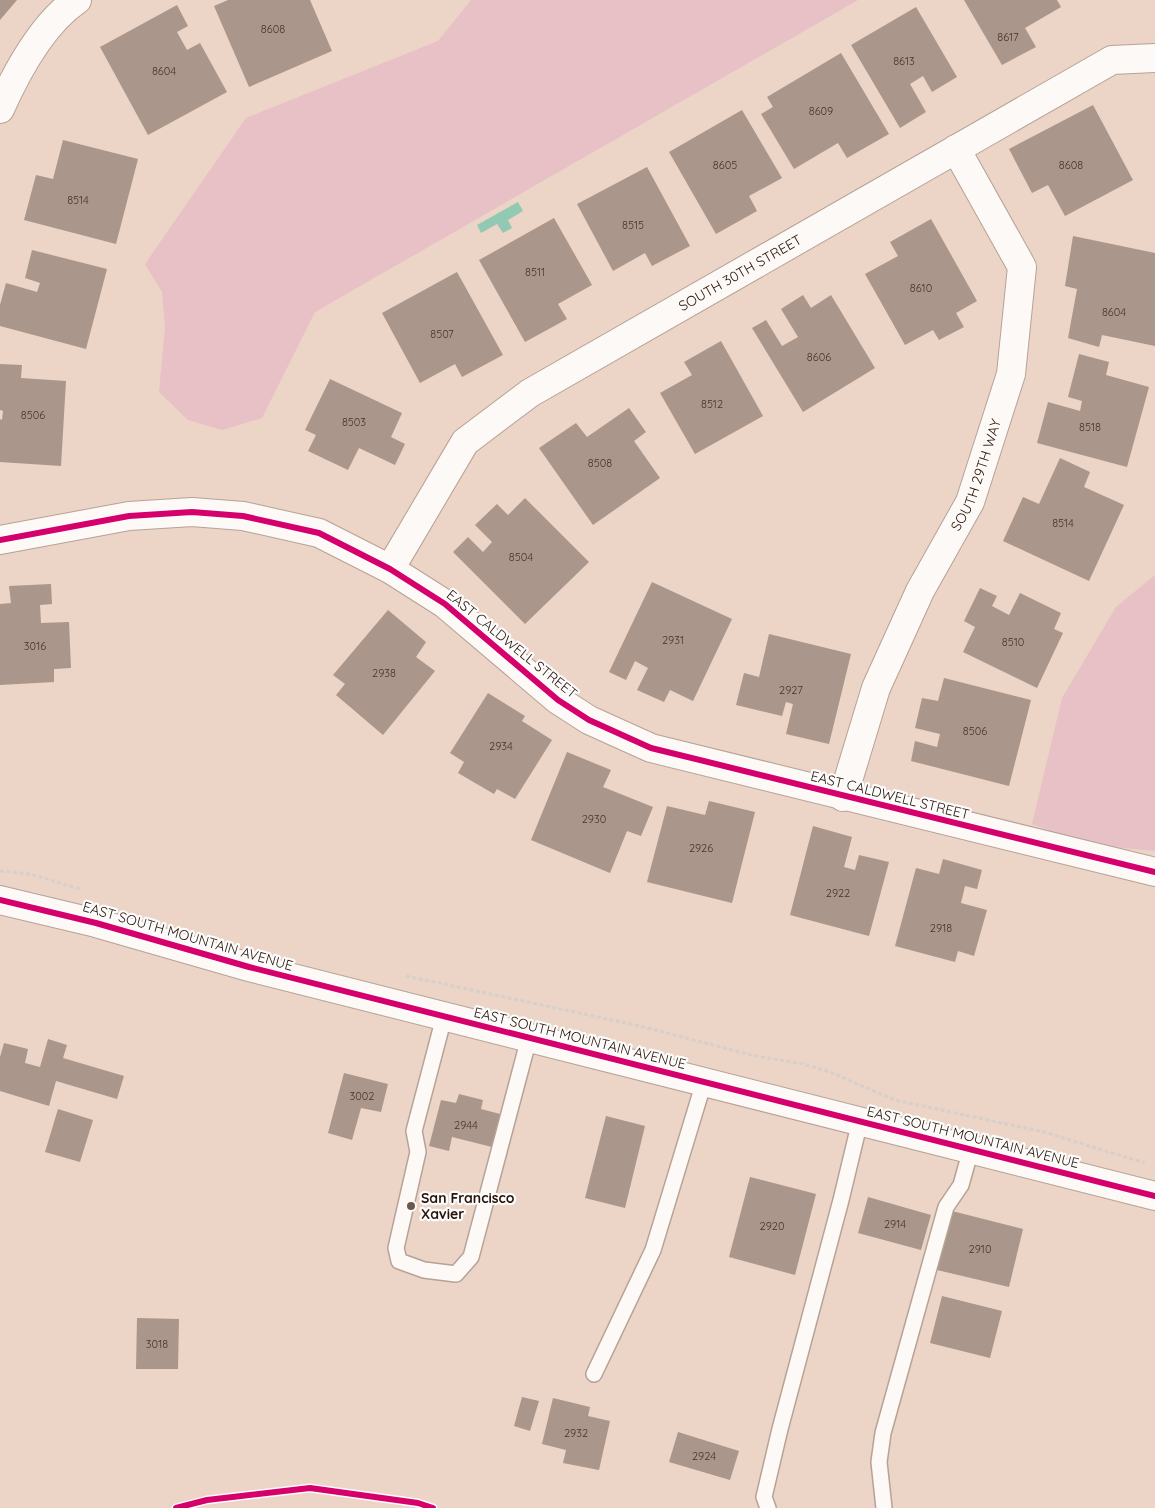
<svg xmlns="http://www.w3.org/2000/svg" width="1155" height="1508" viewBox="0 0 1155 1508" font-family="Quicksand,sans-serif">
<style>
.green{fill:#e7c1c5}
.water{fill:#91c9b3}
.building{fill:#aa968a}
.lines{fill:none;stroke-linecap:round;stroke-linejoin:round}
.lane-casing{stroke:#b6a296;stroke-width:18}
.street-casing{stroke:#b6a296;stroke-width:30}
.path{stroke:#d7cfca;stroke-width:3;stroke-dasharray:4 2.5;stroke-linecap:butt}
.lane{stroke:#fcf9f6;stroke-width:15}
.street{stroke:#fcf9f6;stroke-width:28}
.cycleway-casing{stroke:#fcfcfc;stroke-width:9}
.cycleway{stroke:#d6006c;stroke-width:6}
.poi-dot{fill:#6d584a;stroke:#fcfcfc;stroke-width:2}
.labels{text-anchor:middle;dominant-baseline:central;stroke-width:4.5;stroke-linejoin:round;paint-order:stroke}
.number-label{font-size:11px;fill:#483528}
.street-label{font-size:14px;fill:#281508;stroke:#fcfcfc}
.poi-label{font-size:14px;font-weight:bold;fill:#281508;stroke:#fcfcfc;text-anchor:start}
</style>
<rect width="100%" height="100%" fill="#ecd4c6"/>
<!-- green -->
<path class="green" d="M471,0H858L315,312L262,418L222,430L188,420L159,392L165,327L162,292L145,264L246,118L438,41Z
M1155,575V851L1112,847L1105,850L1060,839L1054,832L1032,824L1062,698L1116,607Z"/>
<!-- water -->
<path class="water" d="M518,202L523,211L508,220L512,228L503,233L497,224L481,233L477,225Z"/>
<!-- building -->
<path class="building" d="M0,0H17L0,20Z
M228,0H310L332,51L249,87L214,6Z
M964,0H1057L1061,7L1025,28L1036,47L1002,65Z
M177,5L188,26L177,32L187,50L200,43L227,92L148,135L100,47Z
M916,7L957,77L932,92L923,76L910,84L926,112L900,128L851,45Z
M841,53L889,134L847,158L838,143L794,169L761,114L773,107L767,97Z
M1093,105L1133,180L1065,216L1048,185L1032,193L1009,149Z
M742,110L782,178L749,196L757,211L716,234L669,152Z
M63,140L138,159L116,244L24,220L36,175L53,179Z
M647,167L690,246L652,266L645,253L613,271L577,204Z
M554,218L592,285L558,304L567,319L525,342L479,260Z
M931,219L977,301L956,313L964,327L939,340L933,330L905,345L865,274L898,256L890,242Z
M1073,236L1155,253V346L1102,335L1099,347L1068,338L1077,289L1065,286Z
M32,250L107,269L86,349L0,326V305L6,283L37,292L40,283L25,278Z
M457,272L503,355L462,377L455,364L420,383L382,313Z
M803,295L811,308L831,295L875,368L803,412L752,328L766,320L782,346L798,337L781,309Z
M721,341L763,416L695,454L660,393L692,375L684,362Z
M1079,354L1109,362L1106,375L1149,387L1127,467L1037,443L1048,402L1080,411L1082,401L1068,397Z
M0,364L22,365L21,378L66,381L61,466L0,462V419L2,420L3,411L0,410Z
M330,379L402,413L391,437L405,444L395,465L359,448L348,470L308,451L316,435L305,430Z
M629,408L646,432L634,441L660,478L593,525L539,448L576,423L587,437Z
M1060,458L1090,472L1084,487L1124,505L1089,581L1003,541L1023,497L1039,504Z
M525,498L589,562L525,624L453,552L468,537L483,552L492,542L475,525L497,504L508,515Z
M652,582L732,619L693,701L670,690L664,702L637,690L648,668L635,661L626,680L609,672Z
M51,584L52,604L40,605L41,623L69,622L71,668L54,669V682L0,685V604L11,603L9,586Z
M980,588L997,596L992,606L1009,615L1020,593L1061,613L1054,629L1063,633L1037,688L963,652L975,627L964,621Z
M388,610L426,642L416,657L435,671L383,735L336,695L345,684L333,675Z
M769,634L851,654L829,744L786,734L793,704L786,702L782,716L736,705L744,673L759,677Z
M944,678L1031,700L1009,786L911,761L915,741L937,747L940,734L915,728L922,698L938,701Z
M488,693L525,716L522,721L552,740L515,799L497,789L494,794L458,773L464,762L450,753Z
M567,752L611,770L603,787L653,807L641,836L627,831L610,873L531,840Z
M709,801L755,812L732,903L647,882L667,806L705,815Z
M813,826L852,837L844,867L855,870L859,855L889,862L869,936L790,915Z
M943,859L982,870L977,889L965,886L961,903L987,910L974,956L958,951L955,962L895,946L916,868L939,874Z
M48,1039L67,1045L63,1058L124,1076L117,1099L56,1081L49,1106L0,1091V1057L4,1043L28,1049L25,1063L40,1067Z
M344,1073L388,1084L381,1112L361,1108L352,1140L328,1133Z
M459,1094L483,1100L481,1109L500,1114L492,1147L452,1137L449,1151L429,1146L441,1100L456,1103Z
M58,1109L93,1120L80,1162L45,1152Z
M606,1116L645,1126L625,1208L585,1198Z
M750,1177L816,1194L795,1275L729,1257Z
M868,1197L931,1215L921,1250L858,1233Z
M952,1211L1023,1229L1009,1287L937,1270Z
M942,1296L1002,1311L990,1358L930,1343Z
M137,1318L179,1319L178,1369H136Z
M522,1397L539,1401L530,1431L514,1426Z
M553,1398L590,1407L588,1416L610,1421L599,1470L563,1463L566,1450L542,1444Z
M678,1432L739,1451L730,1480L669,1462Z"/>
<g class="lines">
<!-- lane casing -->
<g class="lane-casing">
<path id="lane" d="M444,1017L414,1131L418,1152L396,1248L399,1261L424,1270L456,1274L471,1257L529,1038
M594,1374L653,1250L704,1082
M768,1508L764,1497L780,1429L841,1200L860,1121
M884,1508L879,1462L883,1433L946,1207L961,1185L971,1149"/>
</g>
<!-- street casing -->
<g class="street-casing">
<g id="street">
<path d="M0,109C17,71 42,24 77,0"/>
<path d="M0,540L129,516L192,512L243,516L319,533L390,569L445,604L558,700L589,720L651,748L1155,872"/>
<path id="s1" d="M390,569L465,442L530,393L1112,60L1155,58"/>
<path id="s2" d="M843,797L876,688L920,591L970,502L1011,374L1022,267L956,149"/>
<path d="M0,900L96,923L249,967L1155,1196"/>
</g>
</g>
<!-- path -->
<path class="path" d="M0,871L30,874L80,889
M406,976L640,1026L751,1055L803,1064L830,1072L895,1100L1044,1132L1145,1163"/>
<!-- lane -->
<use href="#lane" class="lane"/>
<!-- street -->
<use href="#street" class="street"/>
<!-- cycleway casing -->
<g class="cycleway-casing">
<path id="cycleway" d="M0,540L129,516L192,512L243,516L319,533L390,569L445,604L558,700L589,720L651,748L1155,872
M0,900L96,923L249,967L1155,1196
M176,1508L207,1500L310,1488L418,1503L433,1508"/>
</g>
<!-- cycleway -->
<use href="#cycleway" class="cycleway"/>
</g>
<!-- markers -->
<circle class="poi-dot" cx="411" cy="1206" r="5"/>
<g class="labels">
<!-- number labels -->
<g class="number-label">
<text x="273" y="29">8608</text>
<text x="1008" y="37">8617</text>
<text x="904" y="61">8613</text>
<text x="164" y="71">8604</text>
<text x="821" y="111">8609</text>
<text x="725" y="165">8605</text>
<text x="1071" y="165">8608</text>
<text x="78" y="200">8514</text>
<text x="633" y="225">8515</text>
<text x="535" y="272">8511</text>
<text x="921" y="288">8610</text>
<text x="1114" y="312">8604</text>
<text x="442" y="334">8507</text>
<text x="819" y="357">8606</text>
<text x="712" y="404">8512</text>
<text x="33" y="415">8506</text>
<text x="354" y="422">8503</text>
<text x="1090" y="427">8518</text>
<text x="600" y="463">8508</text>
<text x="1063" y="523">8514</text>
<text x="521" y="557">8504</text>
<text x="673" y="640">2931</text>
<text x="1013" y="642">8510</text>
<text x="35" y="646">3016</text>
<text x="384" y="673">2938</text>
<text x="791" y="690">2927</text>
<text x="975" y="731">8506</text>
<text x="501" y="746">2934</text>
<text x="594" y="819">2930</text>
<text x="701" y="848">2926</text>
<text x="838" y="893">2922</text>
<text x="941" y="928">2918</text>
<text x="362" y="1096">3002</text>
<text x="466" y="1125">2944</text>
<text x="895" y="1224">2914</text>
<text x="772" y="1226">2920</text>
<text x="980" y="1249">2910</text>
<text x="157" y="1344">3018</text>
<text x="576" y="1433">2932</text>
<text x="704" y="1456">2924</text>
</g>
<!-- street labels -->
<g class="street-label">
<text stroke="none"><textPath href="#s1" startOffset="471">SOUTH 30TH STREET</textPath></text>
<text stroke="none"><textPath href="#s2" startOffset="350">SOUTH 29TH WAY</textPath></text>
<text transform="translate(512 644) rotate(39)">EAST CALDWELL STREET</text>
<text transform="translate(890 795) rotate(14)">EAST CALDWELL STREET</text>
<text transform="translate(188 936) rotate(16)">EAST SOUTH MOUNTAIN AVENUE</text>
<text transform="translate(580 1038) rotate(14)">EAST SOUTH MOUNTAIN AVENUE</text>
<text transform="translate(973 1137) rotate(14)">EAST SOUTH MOUNTAIN AVENUE</text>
</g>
<!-- poi labels -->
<g class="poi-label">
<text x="421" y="1198">San Francisco<tspan x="421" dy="16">Xavier</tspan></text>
</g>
</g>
</svg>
